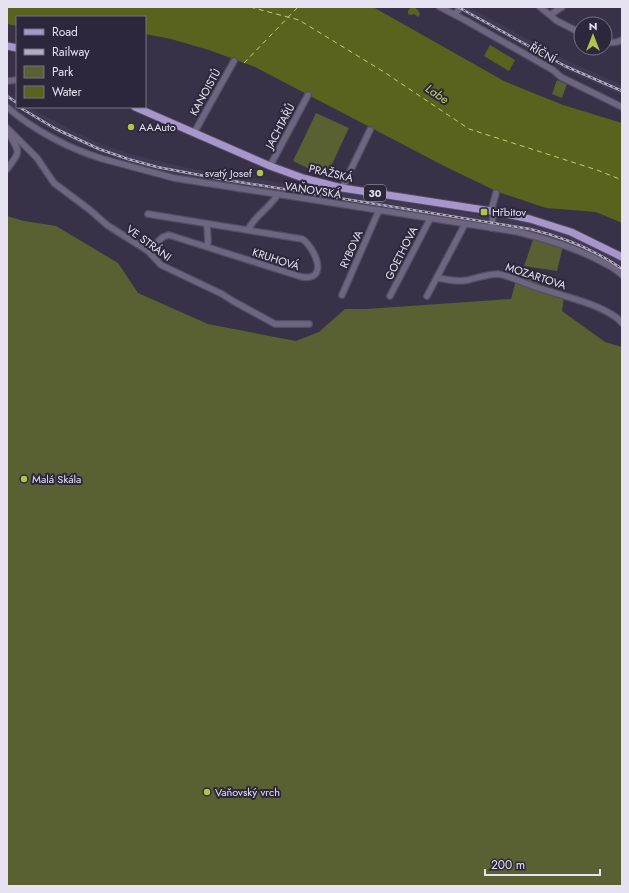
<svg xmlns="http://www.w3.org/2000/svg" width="629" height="893" viewBox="0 0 629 893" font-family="Jost,sans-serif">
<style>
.built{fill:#413854}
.green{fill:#596032}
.water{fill:#5a631e}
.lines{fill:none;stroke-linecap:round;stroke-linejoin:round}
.ferry{stroke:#c0d070;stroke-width:1;stroke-dasharray:5 4;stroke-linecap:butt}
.minor-casing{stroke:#544d62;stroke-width:8}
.major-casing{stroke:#544d62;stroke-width:9}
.minor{stroke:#6e6681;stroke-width:5.5}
.major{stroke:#a796cb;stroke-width:7}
.rail-casing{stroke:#b3aebf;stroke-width:2.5}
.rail{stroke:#2e273c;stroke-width:1;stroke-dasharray:3;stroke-linecap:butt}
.poi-dot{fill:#b2c34c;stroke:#2e273c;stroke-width:1.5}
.labels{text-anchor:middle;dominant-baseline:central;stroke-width:4;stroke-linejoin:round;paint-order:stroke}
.shield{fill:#2e273c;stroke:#afaabb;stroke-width:1}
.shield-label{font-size:10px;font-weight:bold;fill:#e6e2f1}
.street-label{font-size:11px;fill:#e6e2f1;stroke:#2e273c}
.poi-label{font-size:11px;fill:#e6e2f1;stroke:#2e273c;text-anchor:start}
.water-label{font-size:12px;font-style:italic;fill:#c0d070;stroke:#2e273c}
</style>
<rect width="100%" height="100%" fill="#383147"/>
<!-- built -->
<path class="built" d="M452,7H469L568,61L622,85V95L564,69Z
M7,92L17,99V107H29L73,131L101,144L130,154L188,168L532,223L567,234L589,243L610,255L622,262V273L585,251L552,238L530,232L186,177L127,162L98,152L69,139L41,124L7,102Z"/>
<!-- green -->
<path class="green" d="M557,80L567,84L562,98L552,94Z
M316,113L349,128L326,177L293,161Z
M7,216L24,221L56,226L118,263L138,293L208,324L296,341L319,332L345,309H366L511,299L516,280V272L564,296L562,311L605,342L622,347V886H7Z
M534,237L563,246L557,271L524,266Z"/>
<!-- water -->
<path class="water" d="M7,7H373L504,81L563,105L622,123V223L596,212L546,208L498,192L444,166L255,67L209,50L171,39L145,34V17H17V26L7,24Z
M411,7C415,7 419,10 420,14L418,17L414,14L411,15L408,14V11Z
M490,45L515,60L509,71L484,56Z"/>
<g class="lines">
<!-- ferry -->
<path class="ferry" d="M250,7L299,20L384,72L469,129L597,170L622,180
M244,63L298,7"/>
<!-- minor casing -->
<g class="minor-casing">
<path id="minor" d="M440,7L465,20L553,70L561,77L622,107
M540,7L557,21L581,33
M455,15L460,7
M550,15L562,7
M605,42C611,43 617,43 622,40
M7,81L17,80
M7,107C33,130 70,149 103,159L174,178L518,232C547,239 577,248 604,263C610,266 617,270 622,275
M7,128L37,158L54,183L90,210L107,225L148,251L161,265L222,294L233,301L275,324H309
M194,133L234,61
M270,166L308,95
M7,169C21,151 20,153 9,134
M342,188L370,130
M491,211L496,193
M148,214L302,239C313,245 331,281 302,277L207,247L208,242L207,224
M491,228L494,212
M248,230C254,216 270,208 278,194
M148,251L163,237L169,235L207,247
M438,278C448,280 457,282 468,280C477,278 488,274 498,274C510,276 519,281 530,285C553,294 607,304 622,323
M342,295L379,210
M390,296L430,219
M427,296L465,224"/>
</g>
<!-- major casing -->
<g class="major-casing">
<path id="major" d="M7,46L17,48
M135,107L270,166L303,178L342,188L491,211L530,219L571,232L622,257"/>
</g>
<!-- minor -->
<use href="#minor" class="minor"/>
<!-- major -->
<use href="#major" class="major"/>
<!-- rail casing -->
<g class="rail-casing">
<path id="rail" d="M458,7L565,66L622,91
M7,96L17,103
M19,107L56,129L99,149L128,159L157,167L221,179L530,229C563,237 594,249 622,269"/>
</g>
<!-- rail -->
<use href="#rail" class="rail"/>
</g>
<!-- markers -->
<g class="poi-dot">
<circle cx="131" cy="127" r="4"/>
<circle cx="260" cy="173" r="4"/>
<rect x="480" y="208" width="8" height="8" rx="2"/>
<circle cx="24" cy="479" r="4"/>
<circle cx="207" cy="792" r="4"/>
</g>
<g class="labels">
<!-- shield labels -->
<rect class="shield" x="364" y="185" width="22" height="16" rx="3"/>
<g class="shield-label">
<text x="375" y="193">30</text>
</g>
<!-- street labels -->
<g class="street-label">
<text transform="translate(543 53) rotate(30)">ŘÍČNÍ</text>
<text transform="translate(205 92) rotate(-61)">KANOISTŮ</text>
<text transform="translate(280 126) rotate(-62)">JACHTAŘŮ</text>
<text transform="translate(331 173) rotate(13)">PRAŽSKÁ</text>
<text transform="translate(313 190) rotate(9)">VAŇOVSKÁ</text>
<text transform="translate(149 243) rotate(36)">VE STRÁNI</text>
<text transform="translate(351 249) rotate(-66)">RYBOVA</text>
<text transform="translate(401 253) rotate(-63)">GOETHOVA</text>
<text transform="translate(276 259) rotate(18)">KRUHOVÁ</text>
<text transform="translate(536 276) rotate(18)">MOZARTOVA</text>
</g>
<!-- poi labels -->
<g class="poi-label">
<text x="139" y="127">AAAuto</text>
<text x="252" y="173" text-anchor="end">svatý Josef</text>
<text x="492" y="212">Hřbitov</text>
<text x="32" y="479">Malá Skála</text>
<text x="215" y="792">Vaňovský vrch</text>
</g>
<!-- water labels -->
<g class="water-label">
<text transform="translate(437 94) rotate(34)">Labe</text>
</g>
</g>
<!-- border -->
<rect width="629" height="893" fill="none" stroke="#e6e2f1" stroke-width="16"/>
<!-- legend -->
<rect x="16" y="16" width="130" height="92" fill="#2e273c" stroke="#787284"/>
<rect x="24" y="29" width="20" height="6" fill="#a796cb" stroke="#787284"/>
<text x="52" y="36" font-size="12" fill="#e6e2f1">Road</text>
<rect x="24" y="49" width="20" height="6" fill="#b3aebf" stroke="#787284"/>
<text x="52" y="56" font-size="12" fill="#e6e2f1">Railway</text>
<rect x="24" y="66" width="20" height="12" fill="#596032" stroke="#787284"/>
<text x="52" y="76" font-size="12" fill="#e6e2f1">Park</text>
<rect x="24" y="86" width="20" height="12" fill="#5a631e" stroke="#787284"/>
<text x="52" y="96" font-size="12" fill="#e6e2f1">Water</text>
<!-- north arrow -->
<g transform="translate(593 36)"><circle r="19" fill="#2e273c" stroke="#787284"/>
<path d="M0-3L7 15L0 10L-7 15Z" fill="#b2c34c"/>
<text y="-6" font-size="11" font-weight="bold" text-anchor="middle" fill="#e6e2f1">N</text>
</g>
<!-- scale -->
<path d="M485 869v6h115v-6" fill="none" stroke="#e6e2f1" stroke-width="2"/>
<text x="491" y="869" font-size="12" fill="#e6e2f1" stroke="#2e273c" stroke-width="3" paint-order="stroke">200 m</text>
</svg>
